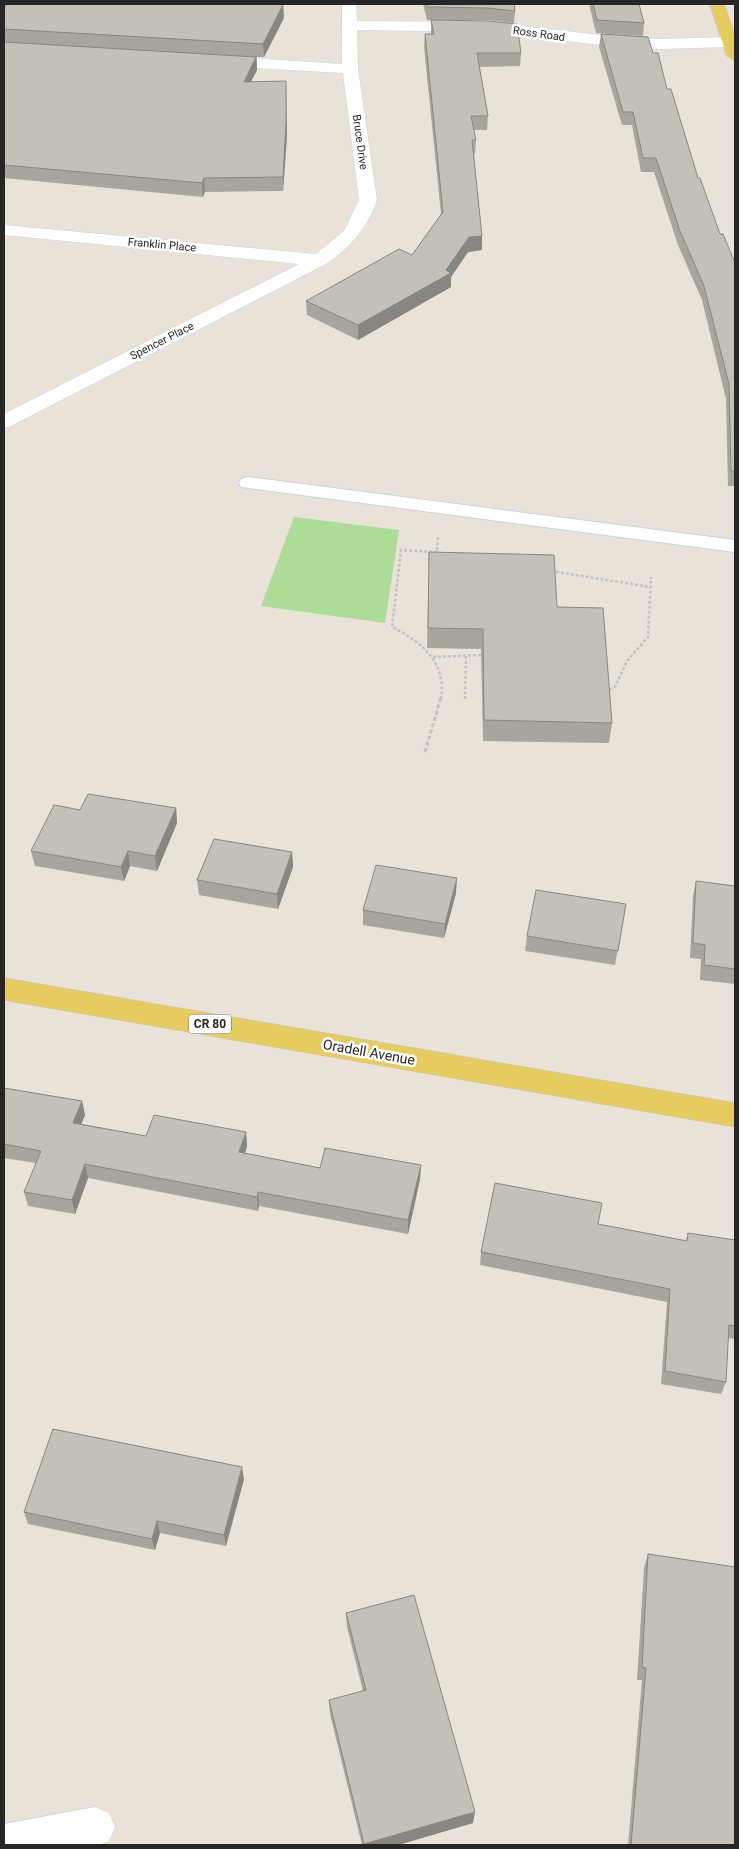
<svg xmlns="http://www.w3.org/2000/svg" width="739" height="1849" viewBox="0 0 739 1849" font-family="Roboto,sans-serif">
<style>
.green{fill:#acdc97}
.lines{fill:none;stroke-linecap:round;stroke-linejoin:round}
.service-casing{stroke:#ced0df;stroke-width:2}
.minor-casing{stroke:#ced0df;stroke-width:1}
.primary-casing{stroke:#c2c2c2;stroke-width:1}
.path-far1{stroke:#c2c2c2;stroke-width:2.5;stroke-dasharray:3 2;stroke-linecap:butt}
.path{stroke:#c2c2c2;stroke-width:3;stroke-dasharray:4 2.5;stroke-linecap:butt}
.service{fill:#fff;fill-rule:evenodd}
.minor{fill:#fff;fill-rule:evenodd}
.primary{fill:#e6cc5f;fill-rule:evenodd}
.wall{fill:#a8a59d}
.shaded-wall{fill:#888680}
.building{fill:#c3c0b7;stroke:#888680}
.labels{text-anchor:middle;dominant-baseline:central;stroke-width:5;stroke-linejoin:round;paint-order:stroke}
.far-street-label{font-size:11px;fill:#262626;stroke:#fff}
.shield{fill:#fff;stroke:#676767;stroke-width:1}
.shield-label{font-size:12px;font-weight:bold;fill:#262626}
.street-label{font-size:14px;fill:#262626;stroke:#fff}
</style>
<rect width="100%" height="100%" fill="#e8e2d8"/>
<!-- green -->
<path class="green" d="M294,517L399,530L385,623L261,606Z"/>
<g class="lines">
<!-- service casing -->
<g class="service-casing">
<path id="service" d="M248,477L735,540V552L241,487L239,483L241,479Z"/>
</g>
<!-- minor casing -->
<g class="minor-casing">
<path id="minor" d="M342,4H356L357,21L487,22L618,37L661,39L729,37L734,39L735,44L729,47L661,49L618,47L487,32L357,30L358,69L377,200C367,228 351,247 326,264L11,426L4,428V414L299,264L4,235V225L316,254L344,231L359,200L343,73L220,66L212,61L220,56L342,64Z
M95,1807L109,1813L115,1827L109,1841L99,1845H4V1824Z"/>
</g>
<!-- primary casing -->
<g class="primary-casing">
<path id="primary" d="M710,4H724L735,35V61L727,56Z
M4,978L735,1103V1127L4,1000Z"/>
</g>
<!-- path-far1 -->
<path class="path-far1" d="M438,537L437,552L401,550L392,627C421,642 447,662 441,699
M551,571L650,587
M433,657L482,655
M605,692L615,687L627,661L648,637L651,577
M465,699L466,655"/>
<!-- path -->
<path class="path" d="M425,752L441,697"/>
<!-- service -->
<use href="#service" class="service"/>
<!-- minor -->
<use href="#minor" class="minor"/>
<!-- primary -->
<use href="#primary" class="primary"/>
</g>
<!-- wall -->
<path class="wall" d="M423,4H514L515,11L514,23L487,20H427Z
M589,4H639L644,23L643,36L596,33Z
M283,5L284,18L264,57H257V70L251,81L287,136L283,191L205,192L203,197L4,178V8Z
M431,20L521,53L520,66L479,67L488,116L487,130H474L476,140L475,154H473L482,250L468,252L451,277V287L358,340L307,315L306,301L412,255L441,214L424,47L425,34H431Z
M601,34L653,53L667,89L698,178L720,234L735,263V486H728L726,399L702,300L678,245L654,172H641L632,125H622L599,47Z
M429,552L557,607L612,723L609,743L483,741L481,649L427,648Z
M176,808L177,823L157,871L130,866L124,881L35,866L31,851L80,810Z
M292,852L293,867L278,909L199,895L197,880Z
M696,881L735,886V984L700,980L701,959L690,958L693,896Z
M456,893L444,938L363,925V910Z
M626,904L615,965L525,951L527,936Z
M4,1088L82,1101L85,1115L81,1124L146,1136L246,1132L247,1146L245,1153L320,1168L421,1165L420,1179L408,1234L259,1206L258,1211L88,1178L75,1214L28,1206L24,1192L36,1163L4,1158Z
M598,1224L686,1241L688,1233L735,1240V1339L728,1338L726,1382L721,1394L661,1384L667,1302L480,1265L481,1252Z
M244,1479L226,1546L160,1533L155,1550L28,1524L24,1512Z
M648,1554L735,1845H628L642,1680H637L644,1568Z
M346,1613L473,1823L398,1845H362L330,1714L329,1700L363,1691L347,1627Z"/>
<!-- shaded-wall -->
<path class="shaded-wall" d="M283,5L284,18L264,57L263,44Z
M256,57L257,70L244,95V82Z
M286,81L287,136L283,191V177Z
M204,178L205,192L203,197L202,183Z
M482,236V250L468,252L451,277V287L358,340V325L446,270L469,237Z
M176,808L177,823L157,871L155,856Z
M128,851L130,866L124,881L121,867Z
M292,852L293,867L278,909L277,894Z
M457,878L456,893L444,938L445,924Z
M82,1101L85,1115L76,1137L73,1123Z
M246,1132L247,1146L241,1166L239,1152Z
M85,1164L88,1178L75,1214L72,1200Z
M421,1165L420,1179L408,1234V1220Z
M258,1192L259,1206L258,1211L257,1197Z
M242,1467L244,1479L226,1546L224,1535Z
M157,1521L160,1533L155,1550L152,1539Z
M475,1812L473,1823L398,1845H364V1844Z"/>
<!-- building -->
<path class="building" d="M7,4H275H274L283,5L263,44L4,29V8Z
M427,4H514L515,11L488,8L427,7Z
M593,4H639L644,23L597,20Z
M431,20L488,21L517,24L521,53H477L488,116H471L476,140H472L482,236L469,237L446,270L451,273L358,325L306,301L399,249L412,255L443,212L425,34H434Z
M601,34L648,37L653,53H658L667,89H671L698,178H700L720,234H723L735,263V471H731L729,384L704,286L680,231L656,158H643L633,112H623Z
M4,42L256,57L244,82L286,81V122L283,177L204,178L202,183L4,165Z
M429,552L554,555L557,607L603,608L612,723L484,720L483,629L428,628Z
M88,794L176,808L155,856L128,851L121,867L31,851L54,805L80,810Z
M214,839L292,852L277,894L197,880Z
M376,865L457,878L445,924L363,910Z
M696,881L735,886V969L704,965L705,945L693,943Z
M536,890L626,904L618,951L527,936Z
M4,1088L82,1101L73,1123L146,1136L154,1115L246,1132L239,1152L320,1168L325,1148L421,1165L408,1220L258,1192L257,1197L85,1164L72,1200L24,1192L41,1151L4,1144Z
M495,1183L602,1203L598,1224L687,1241L688,1233L735,1240V1326L729,1325L726,1382L665,1371L670,1289L481,1252Z
M53,1429L242,1467L224,1535L157,1521L152,1539L24,1512Z
M648,1554L735,1567V1845H631L646,1668L642,1667Z
M414,1595L475,1812L364,1844L329,1700L366,1690L346,1613Z"/>
<g class="labels">
<!-- far-street labels -->
<g class="far-street-label">
<text transform="translate(539 34) rotate(8)">Ross Road</text>
<text transform="translate(360 142) rotate(82)">Bruce Drive</text>
<text transform="translate(162 245) rotate(5)">Franklin Place</text>
<text transform="translate(162 341) rotate(-27)">Spencer Place</text>
</g>
<!-- shield labels -->
<rect class="shield" x="189" y="1014.5" width="42" height="19" rx="4"/>
<g class="shield-label">
<text x="210" y="1024">CR 80</text>
</g>
<!-- street labels -->
<g class="street-label">
<text transform="translate(369 1052) rotate(10)">Oradell Avenue</text>
</g>
</g>
<!-- border -->
<rect width="739" height="1849" fill="none" stroke="#262626" stroke-width="10"/>
</svg>
